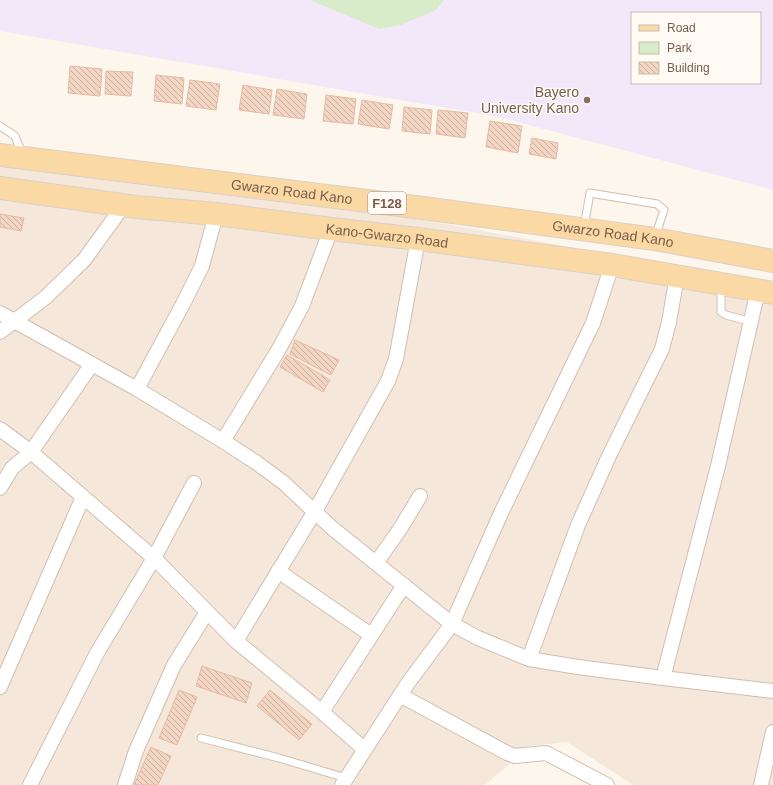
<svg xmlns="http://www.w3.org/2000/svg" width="773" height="785" viewBox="0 0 773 785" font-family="Arial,sans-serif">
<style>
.residential{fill:#f5e8da}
.education{fill:#f3e8fa;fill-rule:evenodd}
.park{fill:#d8ecc9}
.building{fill:url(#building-back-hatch);stroke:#e6bba3}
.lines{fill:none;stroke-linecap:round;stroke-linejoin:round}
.service-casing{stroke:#d1beb0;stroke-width:9}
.minor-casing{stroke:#d1beb0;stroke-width:16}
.primary-casing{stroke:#dad1cd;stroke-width:24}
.service{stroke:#fff;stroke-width:7}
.minor{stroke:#fff;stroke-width:14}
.primary{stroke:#fbd9a5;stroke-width:22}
.education-dot{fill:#8d6e63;stroke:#fffaf3;stroke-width:1.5}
.labels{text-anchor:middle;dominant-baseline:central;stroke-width:3;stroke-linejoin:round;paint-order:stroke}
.shield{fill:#fffaf3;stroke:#a28b7f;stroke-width:1}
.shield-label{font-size:13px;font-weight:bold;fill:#7a5c4d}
.education-label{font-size:14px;fill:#785e54;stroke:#fffaf3;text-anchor:end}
.street-label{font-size:14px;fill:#7a5c4d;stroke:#fffaf3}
</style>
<defs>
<pattern id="building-back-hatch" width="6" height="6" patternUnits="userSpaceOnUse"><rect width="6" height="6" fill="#f3d5c3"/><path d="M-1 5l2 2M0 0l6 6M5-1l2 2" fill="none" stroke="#cab0a1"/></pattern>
</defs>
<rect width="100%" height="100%" fill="#fdf6ec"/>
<!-- residential -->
<path class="residential" d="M0,144L280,193L773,285V785H633L567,742L530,746L485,785H0Z"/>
<!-- education -->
<path class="education" d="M0,0H773V190L499,117L0,31ZM632,13H760V83H632Z"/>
<!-- park -->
<path class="park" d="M310,0H444L436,10L401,25L379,29Z"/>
<!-- building -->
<path class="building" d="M70,66L102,69L100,96L68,93Z
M106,71L133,72L131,96L105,94Z
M156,75L184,78L182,104L154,101Z
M190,80L220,84L216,110L186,106Z
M243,85L272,90L269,114L239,110Z
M277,89L307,94L304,119L273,115Z
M326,95L356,99L353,124L323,121Z
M362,100L393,105L389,129L358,124Z
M404,107L432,110L430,134L402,131Z
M438,110L468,113L465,138L436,134Z
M490,121L522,126L518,153L486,147Z
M532,138L558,143L556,159L529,154Z
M0,214L24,218L21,231L0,227Z
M295,340L339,360L331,375L290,354Z
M287,355L330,380L323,392L280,367Z
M202,666L252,683L246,703L196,686Z
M179,690L197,697L177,745L159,738Z
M270,690L312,724L299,740L257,706Z
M151,747L171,756L158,785H134Z"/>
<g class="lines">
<!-- service casing -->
<g class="service-casing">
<path id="service" d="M0,126L15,136L22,154
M584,227L590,193L657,204L664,210L655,237
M721,287V312L726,315L752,322
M201,738L279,758L346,778"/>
</g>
<!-- minor casing -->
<g class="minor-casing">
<path id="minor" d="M0,313L137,389L223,441L257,463L284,483L332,528L452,624L478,638L529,659L578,667L663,678L773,691
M0,332L46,297L84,260L124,205
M137,389L184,302L202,266L216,214
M0,429L31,452L154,558L236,641L322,712L364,749
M223,441L279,349L302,306L331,229
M0,488L12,468L31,452L92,364
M376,563L400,529L420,496
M278,571L371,635
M236,641L315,511L388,381L396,359L418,239
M529,659L578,525L609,456L662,349L669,322L677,276
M663,678L718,466L758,290
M0,687L83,497
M400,695L507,753L515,756L546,753L607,785
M322,712L404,585
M30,785L97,653L154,558L194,483
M125,785L136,751L174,665L207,612
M342,785L408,683L452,624L501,513L593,323L612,265
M761,785L773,732"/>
</g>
<!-- primary casing -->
<g class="primary-casing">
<g id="primary">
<path id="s1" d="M0,155L423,208L655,239L773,261"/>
<path id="s2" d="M0,188L136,207L216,214L331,229L418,239L612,265L773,293"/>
</g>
</g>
<!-- service -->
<use href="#service" class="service"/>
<!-- minor -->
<use href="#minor" class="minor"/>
<!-- primary -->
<use href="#primary" class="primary"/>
</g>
<!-- markers -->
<circle class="education-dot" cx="587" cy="100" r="4"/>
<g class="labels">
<!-- shield labels -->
<rect class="shield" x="368" y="192" width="38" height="22" rx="3"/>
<g class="shield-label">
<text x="387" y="203">F128</text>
</g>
<!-- education labels -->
<g class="education-label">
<text x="579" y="92">Bayero<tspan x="579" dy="16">University Kano</tspan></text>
</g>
<!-- street labels -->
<g class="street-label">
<text stroke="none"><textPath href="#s1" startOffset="294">Gwarzo Road Kano</textPath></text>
<text stroke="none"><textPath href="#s1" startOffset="618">Gwarzo Road Kano</textPath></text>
<text stroke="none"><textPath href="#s2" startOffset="390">Kano-Gwarzo Road</textPath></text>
</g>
</g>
<!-- legend -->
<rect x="631" y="12" width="130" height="72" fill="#fffaf3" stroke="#cabbb1"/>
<rect x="639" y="25" width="20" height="6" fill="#fbd9a5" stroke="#cabbb1"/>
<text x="667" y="32" font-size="12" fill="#7a5c4d">Road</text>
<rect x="639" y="42" width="20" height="12" fill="#d8ecc9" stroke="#cabbb1"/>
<text x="667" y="52" font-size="12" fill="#7a5c4d">Park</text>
<rect x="639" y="62" width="20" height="12" fill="url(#building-back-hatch)" stroke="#cabbb1"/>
<text x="667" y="72" font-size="12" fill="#7a5c4d">Building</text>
</svg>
